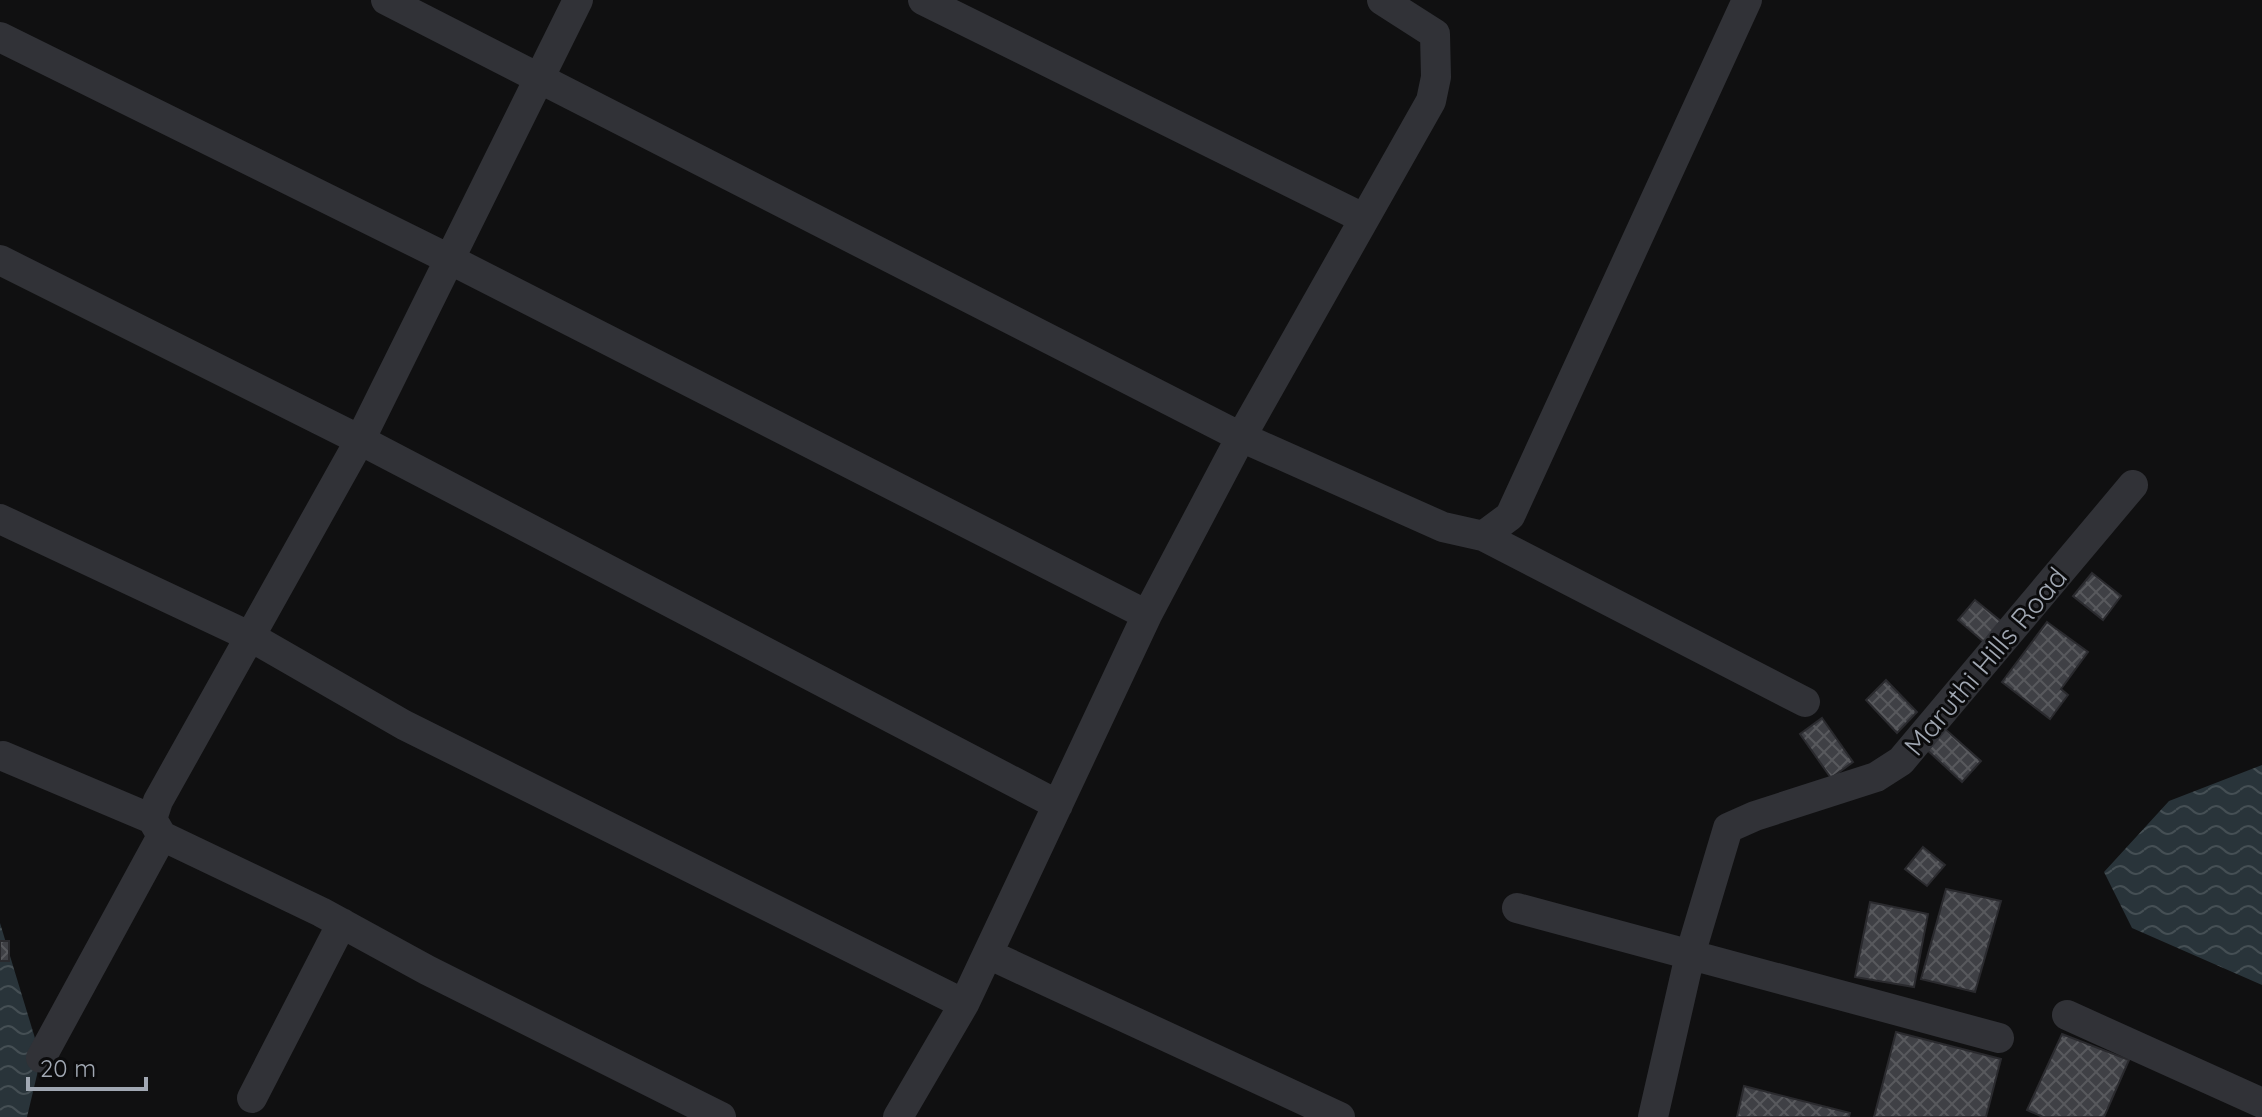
<svg xmlns="http://www.w3.org/2000/svg" width="2262" height="1117" viewBox="0 0 2262 1117" font-family="Quicksand,sans-serif">
<style>
.water{fill:url(#water-waves)}
.building{fill:url(#building-cross-hatch);stroke:#2a2a2e;stroke-width:2}
.lines{fill:none;stroke-linecap:round;stroke-linejoin:round}
.minor{stroke:#313237;stroke-width:30}
.labels{text-anchor:middle;dominant-baseline:central;stroke-width:6;stroke-linejoin:round;paint-order:stroke}
.street-label{font-size:28px;fill:#a1a8b3;stroke:#0b0b0c}
</style>
<defs>
<pattern id="water-waves" width="16" height="10" patternUnits="userSpaceOnUse" patternTransform="scale(2)"><rect width="16" height="10" fill="#29343a"/><path d="M0 5q4-4 8 0t8 0" fill="none" stroke="#454f54"/></pattern>
<pattern id="building-cross-hatch" width="8" height="8" patternUnits="userSpaceOnUse" patternTransform="scale(2)"><rect width="8" height="8" fill="#3f4045"/><path d="M0 0l8 8M0 8l8-8" fill="none" stroke="#58595d"/></pattern>
</defs>
<rect width="100%" height="100%" fill="#101011"/>
<!-- water -->
<path class="water" d="M2262,765V985L2132,928L2104,872L2169,801Z
M0,923L41,1058L27,1117H0Z"/>
<!-- building -->
<path class="building" d="M2092,573L2121,596L2103,620L2073,596Z
M1975,600L2008,627L1991,648L1958,620Z
M2047,622L2088,652L2061,689L2068,695L2050,719L2002,682Z
M1886,680L1917,712L1897,733L1866,700Z
M1822,718L1853,762L1831,778L1800,734Z
M1945,729L1981,761L1962,782L1926,749Z
M1923,847L1945,865L1927,886L1905,869Z
M1946,889L2001,901L1975,992L1921,979Z
M1870,902L1928,914L1914,987L1855,977Z
M0,941H9V961H0Z
M1896,1032L2001,1059L1986,1117H1874Z
M2062,1034L2129,1060L2104,1117H2043L2027,1110Z
M1744,1086L1850,1113L1849,1117H1737Z"/>
<g class="lines">
<!-- minor -->
<path class="minor" d="M386,0L1241,437L1431,101L1436,77L1435,34L1382,0
M578,0L360,440L158,801L152,819L162,836L321,912L427,970L721,1117
M923,0L1363,218
M0,37L449,259L1147,615
M0,260L360,440L1058,805
M0,519L251,637L404,725L964,1004
M1483,536L1805,702
M3,756L152,819
M1517,908L1999,1038
M988,954L1340,1117
M2067,1015L2262,1103
M41,1058L162,836
M252,1098L342,923
M898,1117L964,1004L1147,615L1241,437L1443,527L1483,536L1510,516L1747,0
M1653,1117L1690,955L1728,828L1755,816L1876,777L1901,761L2133,485"/>
</g>
<g class="labels">
<!-- street labels -->
<g class="street-label">
<text transform="translate(1985 661) rotate(-50)">Maruthi Hills Road</text>
</g>
</g>
<!-- scale -->
<path d="M28 1077v12h118v-12" fill="none" stroke="#a1a8b3" stroke-width="4"/>
<text x="40" y="1077" font-size="24" fill="#a1a8b3" stroke="#0b0b0c" stroke-width="6" paint-order="stroke">20 m</text>
</svg>
